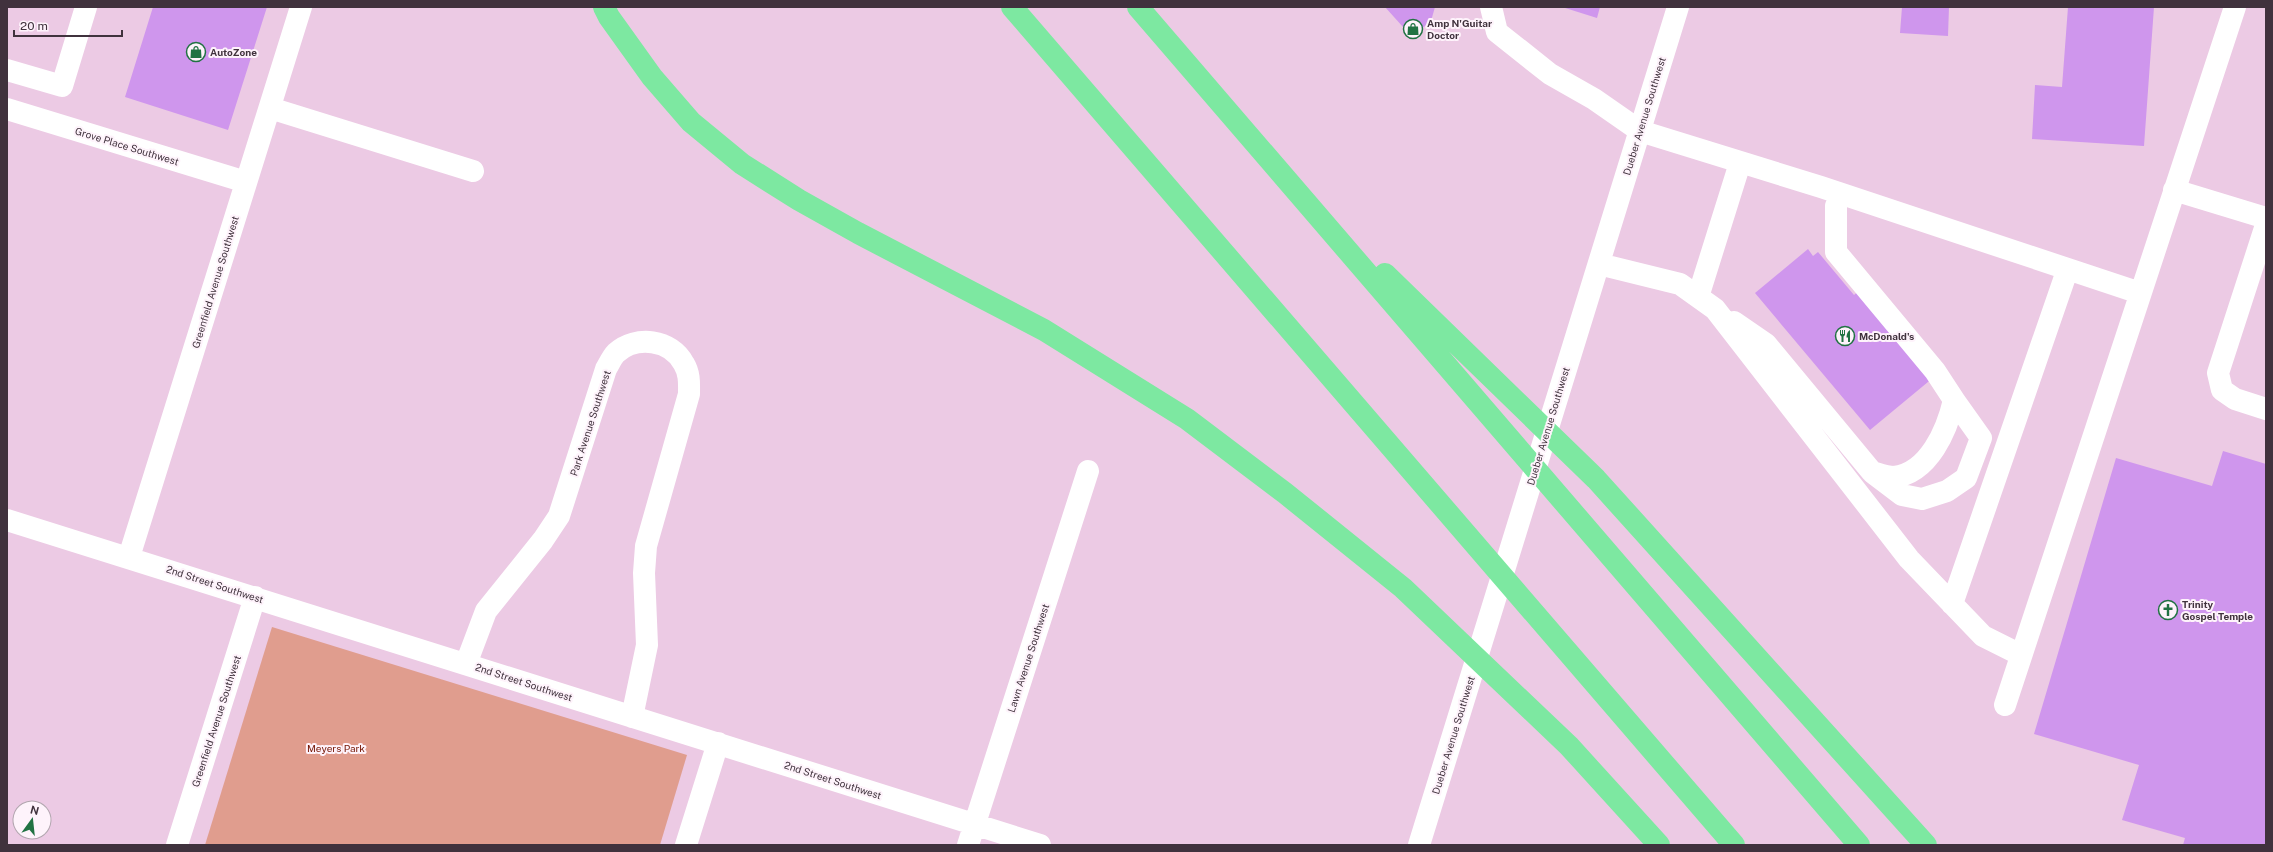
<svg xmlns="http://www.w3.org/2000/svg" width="2273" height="852" viewBox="0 0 2273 852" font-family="'Public Sans',sans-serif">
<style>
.green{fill:#e09d8e}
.building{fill:#cf96ed}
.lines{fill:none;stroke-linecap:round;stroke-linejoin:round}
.minor{stroke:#fff;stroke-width:22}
.highway{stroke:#7de8a1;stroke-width:22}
.labels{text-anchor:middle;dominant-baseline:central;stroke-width:4;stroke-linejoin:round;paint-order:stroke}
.poi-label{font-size:10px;font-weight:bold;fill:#40323d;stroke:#fef3fb;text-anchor:start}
.street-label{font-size:10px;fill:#40323d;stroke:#fef3fb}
.park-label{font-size:10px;fill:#731300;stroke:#fef3fb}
</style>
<rect width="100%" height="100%" fill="#eccae4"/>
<!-- green -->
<path class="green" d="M272,627L687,755L660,845H205Z"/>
<!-- building -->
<path class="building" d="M153,7H267L228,130L125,97Z
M1385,7H1435L1431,21L1412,37Z
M1562,7H1600L1597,18Z
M1902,7H1949L1948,36L1900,33Z
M2068,7H2154L2144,146L2032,139L2035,85L2062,87Z
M1808,249L1813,256L1818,252L1854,295L1861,289L1934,377L1870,430L1755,293Z
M2223,451L2266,464V845H2183L2185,838L2122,820L2139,765L2034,734L2116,458L2212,486Z"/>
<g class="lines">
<!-- minor -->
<path class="minor" d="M1491,7L1497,32L1550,74L1594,99L1640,131L1821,187L2140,293
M7,70L62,86L86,7
M270,108L473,171
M7,109L246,182
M2174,190L2266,218
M2266,225L2218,373L2222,390L2235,399L2266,409
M1599,264L1680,284L1715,309L1909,559L1983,636L2021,655
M1698,297L1740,163
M1734,322L1766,344L1872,472C1879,474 1887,477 1894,477C1929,473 1947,430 1954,400L1935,371L1836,252V206
M1873,473L1902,495L1922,499L1947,491L1966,478L1981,438L1954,400
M7,520L1040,845
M129,557L301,7
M1952,604L2067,271
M466,664L486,611L543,540L559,516L606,369C609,364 612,357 616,353C636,335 671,339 684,364C690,374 689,384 689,394L646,546L644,573L647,645L632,717
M2005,705L2235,7
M177,845L255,597
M686,845L718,743
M968,845L1088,471
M1419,845L1678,7"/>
<!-- highway -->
<path class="highway" d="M604,7L609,17L652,77L691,122L742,164L799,200L858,233L1044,330L1187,419L1285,493L1403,588L1569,746L1659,845
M1012,7L1734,845
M1138,7L1859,845
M1385,274L1596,479L1926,845"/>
</g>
<!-- icons -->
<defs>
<g id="shop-ring" transform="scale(1)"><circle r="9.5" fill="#fef3fb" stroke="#217243" stroke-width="1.5"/><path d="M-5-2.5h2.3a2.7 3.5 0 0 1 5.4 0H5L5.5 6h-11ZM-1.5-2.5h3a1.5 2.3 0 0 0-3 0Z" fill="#217243"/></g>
<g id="restaurant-ring" transform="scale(1)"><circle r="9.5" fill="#fef3fb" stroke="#217243" stroke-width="1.5"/><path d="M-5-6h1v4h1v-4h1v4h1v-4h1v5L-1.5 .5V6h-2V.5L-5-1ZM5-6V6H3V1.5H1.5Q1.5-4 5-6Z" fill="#217243"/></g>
<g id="church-ring" transform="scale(1)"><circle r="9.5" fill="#fef3fb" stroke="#217243" stroke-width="1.5"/><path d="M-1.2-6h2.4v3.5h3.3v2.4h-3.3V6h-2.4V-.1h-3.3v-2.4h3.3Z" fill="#217243"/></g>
</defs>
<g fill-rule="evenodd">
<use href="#shop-ring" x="1413" y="29"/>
<use href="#shop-ring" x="196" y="52"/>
<use href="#restaurant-ring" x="1845" y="336"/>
<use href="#church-ring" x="2168" y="610"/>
</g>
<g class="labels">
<!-- poi labels -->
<g class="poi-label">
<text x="1427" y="23">Amp N'Guitar<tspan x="1427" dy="12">Doctor</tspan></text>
<text x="210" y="52">AutoZone</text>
<text x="1859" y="336">McDonald's</text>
<text x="2182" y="604">Trinity<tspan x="2182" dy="12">Gospel Temple</tspan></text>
</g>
<!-- street labels -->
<g class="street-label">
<text transform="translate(1644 116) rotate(-73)">Dueber Avenue Southwest</text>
<text transform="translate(127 146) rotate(17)">Grove Place Southwest</text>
<text transform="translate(215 282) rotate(-73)">Greenfield Avenue Southwest</text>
<text transform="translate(590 423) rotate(-72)">Park Avenue Southwest</text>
<text transform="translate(1548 426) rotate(-73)">Dueber Avenue Southwest</text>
<text transform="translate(215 584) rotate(18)">2nd Street Southwest</text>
<text transform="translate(1028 658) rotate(-72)">Lawn Avenue Southwest</text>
<text transform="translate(524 682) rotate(18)">2nd Street Southwest</text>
<text transform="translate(216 721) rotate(-72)">Greenfield Avenue Southwest</text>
<text transform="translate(1453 735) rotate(-73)">Dueber Avenue Southwest</text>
<text transform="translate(833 780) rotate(18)">2nd Street Southwest</text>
</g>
<!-- park labels -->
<g class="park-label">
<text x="336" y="748">Meyers Park</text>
</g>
</g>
<!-- border -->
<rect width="2273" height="852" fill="none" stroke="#40323d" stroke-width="16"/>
<!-- north arrow -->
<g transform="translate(32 820) rotate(15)"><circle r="19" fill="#fef3fb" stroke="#b2a6af"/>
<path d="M0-3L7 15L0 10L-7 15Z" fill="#217243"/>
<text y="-6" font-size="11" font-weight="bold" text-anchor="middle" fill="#40323d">N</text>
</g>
<!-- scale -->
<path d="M14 30v6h108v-6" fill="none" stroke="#40323d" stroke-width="2"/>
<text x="20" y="30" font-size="12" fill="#40323d" stroke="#fef3fb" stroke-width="3" paint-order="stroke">20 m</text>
</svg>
